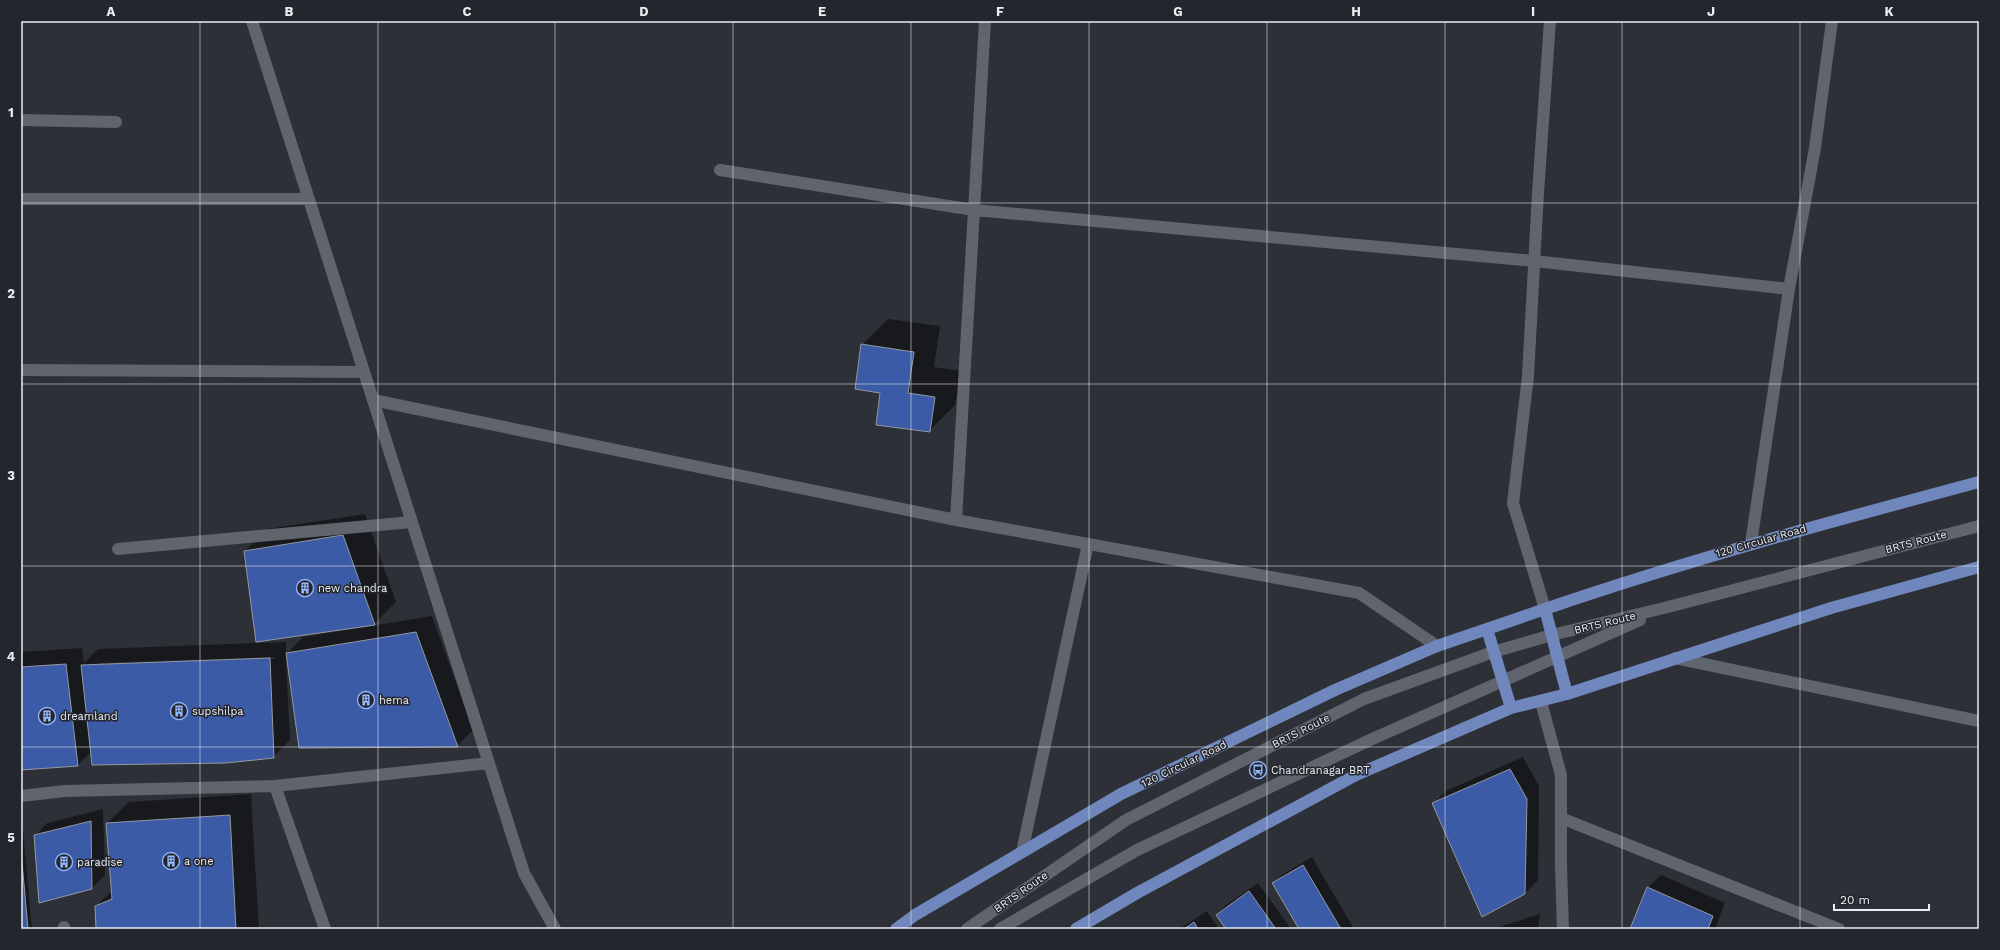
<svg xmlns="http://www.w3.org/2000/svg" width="2000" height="950" viewBox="0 0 2000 950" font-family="'Work Sans',sans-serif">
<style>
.shadow{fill:#0007;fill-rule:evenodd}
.building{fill:#3c5ba6;stroke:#9498a1}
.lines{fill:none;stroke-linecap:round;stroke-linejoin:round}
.service{stroke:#60646d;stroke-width:12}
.minor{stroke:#60646d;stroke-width:12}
.primary{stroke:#6f87bc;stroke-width:12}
.grid{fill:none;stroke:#ebedf2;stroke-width:1;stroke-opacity:0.55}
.labels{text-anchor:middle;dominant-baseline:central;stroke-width:3;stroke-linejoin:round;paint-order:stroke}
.street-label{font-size:11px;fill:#ebedf2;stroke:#23262d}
.poi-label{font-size:11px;fill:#ebedf2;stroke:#23262d;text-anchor:start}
.neatline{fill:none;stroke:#ebedf2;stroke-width:1.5}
.grid-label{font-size:13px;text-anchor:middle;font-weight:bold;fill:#ebedf2}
</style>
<rect width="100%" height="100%" fill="#2d3037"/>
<!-- shadow -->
<path class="shadow" d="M888,319L940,326L934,367L961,371L955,405L929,431L862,345Z
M365,514L396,602L374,624L245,551L267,529Z
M432,616L473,730L457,746L288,660H286L290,740L273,757L92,751L78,765L21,769V652L82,648L84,663L98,649L286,642V655L303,637ZM275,657V659L99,665V663Z
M1523,757L1539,786L1538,880L1525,893L1433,804L1446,791Z
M251,794L259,929H97L96,906L113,890L107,823L129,802Z
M103,809L105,875L92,888L35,836L47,823Z
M21,830H23L32,929H21Z
M1312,857L1354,929H1300L1273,884L1282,875Z
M1661,875L1725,903L1715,929H1631L1648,888Z
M1258,883L1291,929H1227L1217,915L1225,906Z
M1207,911L1219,929H1179Z
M1540,914L1538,929H1493Z"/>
<!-- building -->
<path class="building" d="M861,344L914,352L908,393L935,397L930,432L876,425L880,393L855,389Z
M343,535L375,625L256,642L244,551Z
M416,632L458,747L299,748L286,653Z
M270,658L274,758L226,763L92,765L81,665Z
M66,664L78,766L21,770V667Z
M1510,769L1527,799L1525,894L1482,917L1432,803Z
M230,815L236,929H96L95,906L112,899L106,823Z
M91,821L92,889L39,903L34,835Z
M21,851L28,929H21Z
M1303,865L1341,929H1299L1272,883Z
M1647,887L1713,916L1708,929H1630Z
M1249,891L1276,929H1226L1216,915Z
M1194,922L1198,929H1184Z"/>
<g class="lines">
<!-- service -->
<path class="service" d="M21,370L364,372
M967,929L1126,820L1364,699L1493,652L1552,635L1668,607L1979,526
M1000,929L1137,850L1370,740L1640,620"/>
<!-- minor -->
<path class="minor" d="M252,21L524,873L555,929
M985,21L956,520L1359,593L1437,646
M21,120L116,122
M720,170L974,210L1534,261L1789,289
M21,199H309
M373,400L956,520
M1751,543L1789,289L1815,148L1832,21
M118,549L412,522
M1545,609L1513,503L1528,376L1538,193L1550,21
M1675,658L1979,721
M1541,702L1561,775V867L1563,929
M21,796L65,791L275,786
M1561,818L1839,929
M1022,852L1088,544
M64,927V929
M325,929L275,786L489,763"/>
<!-- primary -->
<path class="primary" d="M1545,609C1688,560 1833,521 1979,482
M1567,694L1545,609L1487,629L1511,708L1567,694L1831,608L1979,567
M896,929L915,915L1121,794L1335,690L1437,646L1487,629
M1076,929L1137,893L1356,775L1511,708"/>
</g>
<!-- grid -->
<path class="grid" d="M200,21V929M378,21V929M555,21V929M733,21V929M911,21V929M1089,21V929M1267,21V929M1445,21V929M1622,21V929M1800,21V929M21,203H1979M21,384H1979M21,566H1979M21,747H1979"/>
<!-- icons -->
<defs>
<g id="building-ring" transform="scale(0.9)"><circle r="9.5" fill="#23262d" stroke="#95b6fd" stroke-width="1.5"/><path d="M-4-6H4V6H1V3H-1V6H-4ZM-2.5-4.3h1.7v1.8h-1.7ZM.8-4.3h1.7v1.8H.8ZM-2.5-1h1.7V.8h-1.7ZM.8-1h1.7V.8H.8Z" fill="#95b6fd"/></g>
<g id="bus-ring" transform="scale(0.9)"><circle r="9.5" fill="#23262d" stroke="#95b6fd" stroke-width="1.5"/><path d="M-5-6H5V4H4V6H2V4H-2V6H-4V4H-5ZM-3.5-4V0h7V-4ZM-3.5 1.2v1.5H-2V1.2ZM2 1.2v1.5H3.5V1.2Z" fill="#95b6fd"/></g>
</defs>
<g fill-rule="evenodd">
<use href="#building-ring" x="305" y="588"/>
<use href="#building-ring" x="366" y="700"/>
<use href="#building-ring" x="179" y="711"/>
<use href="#building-ring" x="47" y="716"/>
<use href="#bus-ring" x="1258" y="770"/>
<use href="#building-ring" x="171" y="861"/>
<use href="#building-ring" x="64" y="862"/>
</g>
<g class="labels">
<!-- street labels -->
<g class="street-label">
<text transform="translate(1761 541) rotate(-16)">120 Circular Road</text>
<text transform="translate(1916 542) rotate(-15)">BRTS Route</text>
<text transform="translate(1605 623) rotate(-14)">BRTS Route</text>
<text transform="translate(1301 731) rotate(-27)">BRTS Route</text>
<text transform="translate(1184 764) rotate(-26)">120 Circular Road</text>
<text transform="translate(1021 892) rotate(-35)">BRTS Route</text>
</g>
<!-- poi labels -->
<g class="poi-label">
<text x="318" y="588">new chandra</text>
<text x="379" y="700">hema</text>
<text x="192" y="711">supshilpa</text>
<text x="60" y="716">dreamland</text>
<text x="1271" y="770">Chandranagar BRT</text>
<text x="184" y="861">a one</text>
<text x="77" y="862">paradise</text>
</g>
</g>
<!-- border -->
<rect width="2000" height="950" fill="none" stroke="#23262d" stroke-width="44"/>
<!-- scale -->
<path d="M1834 904v6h95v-6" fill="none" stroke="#ebedf2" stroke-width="2"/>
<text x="1840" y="904" font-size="12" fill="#ebedf2" stroke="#23262d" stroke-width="3" paint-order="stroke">20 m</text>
<rect x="22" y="22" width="1956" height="906" class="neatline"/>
<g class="grid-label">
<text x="111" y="16">A</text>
<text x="289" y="16">B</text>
<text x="467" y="16">C</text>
<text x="644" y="16">D</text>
<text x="822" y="16">E</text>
<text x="1000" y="16">F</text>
<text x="1178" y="16">G</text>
<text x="1356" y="16">H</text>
<text x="1533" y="16">I</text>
<text x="1711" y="16">J</text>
<text x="1889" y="16">K</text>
<text x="11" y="117">1</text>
<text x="11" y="298">2</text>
<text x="11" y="480">3</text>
<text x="11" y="661">4</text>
<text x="11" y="842">5</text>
</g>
</svg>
